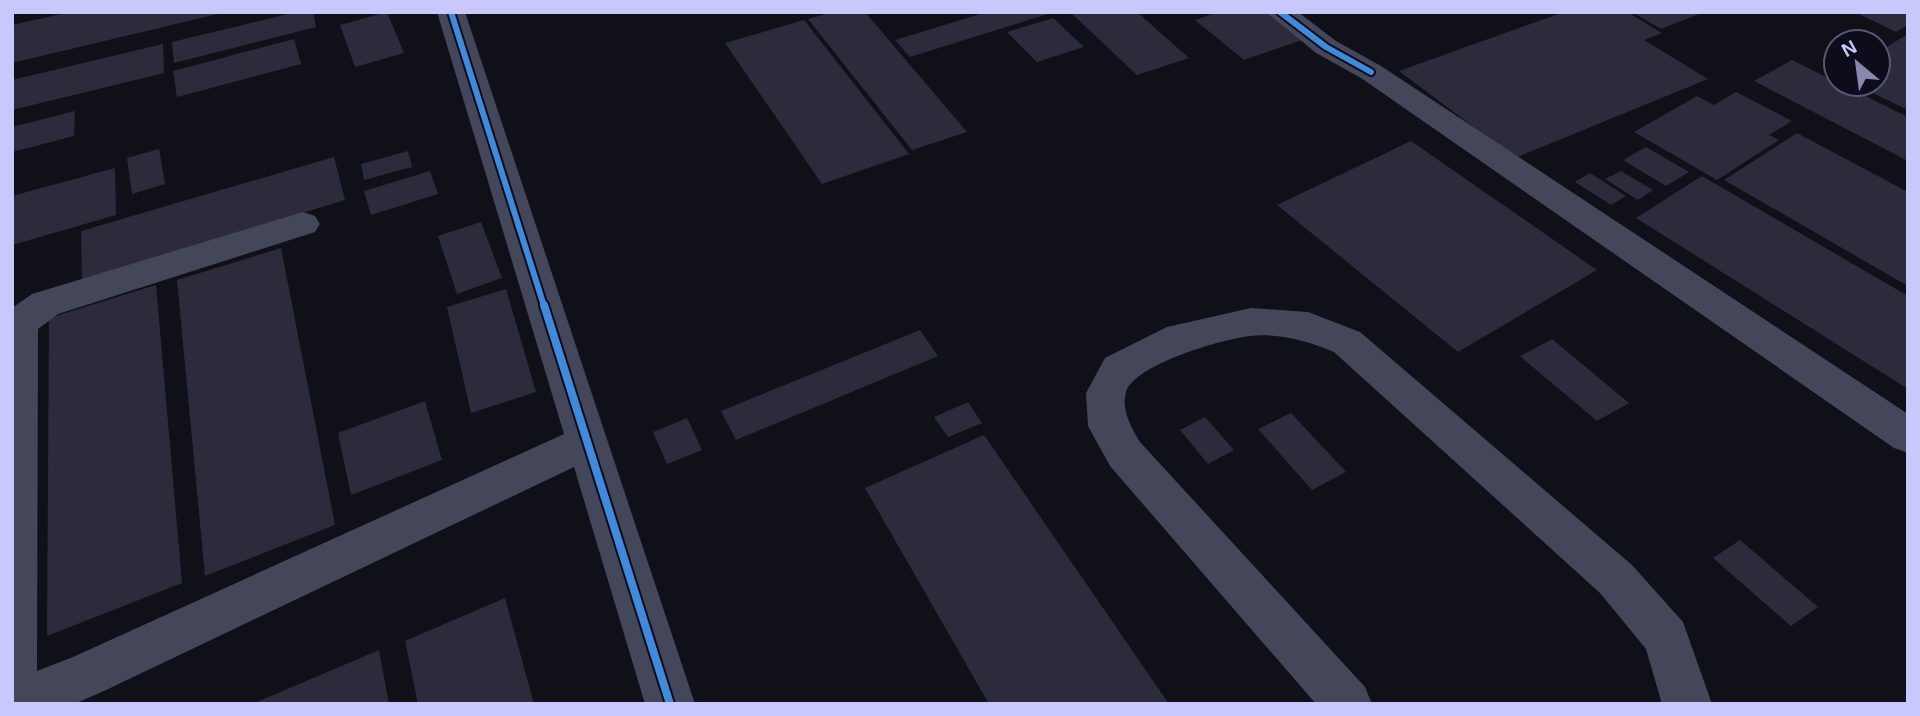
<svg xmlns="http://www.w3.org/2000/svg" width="1920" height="716" viewBox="0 0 1920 716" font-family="Arial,sans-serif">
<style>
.building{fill:#2d2b3b}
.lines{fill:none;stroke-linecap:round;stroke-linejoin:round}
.minor{fill:#444659;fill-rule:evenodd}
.cycleway-far1-casing{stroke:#0d0c1b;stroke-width:10}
.cycleway-casing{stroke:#0d0c1b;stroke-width:12}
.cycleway-far1{stroke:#408adc;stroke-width:6}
.cycleway{stroke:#408adc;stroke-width:8}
</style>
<rect width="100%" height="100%" fill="#101018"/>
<!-- building -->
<path class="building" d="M70,12H222V13L12,63V25Z
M296,12H313L316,27L174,63L172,42Z
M387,12L404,53L355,67L340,25Z
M834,12H865L967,132L912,150L808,19Z
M987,12L1051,13L910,57L895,40Z
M1070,12H1137L1189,58L1137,75Z
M1218,12H1270L1305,39L1244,60L1195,20Z
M1564,12H1627L1662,33L1644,40L1708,79L1515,158L1399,71Z
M1632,12H1704L1661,29Z
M1855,12H1908V25L1896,32Z
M1053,18L1084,47L1037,62L1007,32Z
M804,20L909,154L822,184L725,43Z
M1908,34V110L1854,84H1878V52Z
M294,39L301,64L177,97L173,71Z
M163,44L164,73L12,110V80Z
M1792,60L1836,82V84H1841L1908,117V161L1754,81Z
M1736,92L1792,121L1769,135L1779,140L1717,180L1634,132L1697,96L1714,105Z
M75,111L74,136L12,152V127Z
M1797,133L1908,192V286L1724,180Z
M1411,141L1597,270L1458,352L1277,205Z
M1646,147L1689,172L1666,186L1623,160Z
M159,149L165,184L132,194L127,158Z
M408,151L412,167L364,180L361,164Z
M334,157L345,200L82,280L81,231Z
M115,168L116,215L12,245V196Z
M430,171L438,194L371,215L364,191Z
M1621,171L1653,190L1638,200L1605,179Z
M1590,173L1626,196L1611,205L1575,182Z
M1702,176L1908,296V389L1636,218Z
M481,222L502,278L457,294L438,236Z
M281,248L335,525L205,576L177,280Z
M156,285L182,583L47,636L49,318Z
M506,289L536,392L471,413L447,307Z
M920,330L938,356L736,440L721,411Z
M1552,339L1629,403L1597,421L1520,356Z
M425,401L442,460L351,495L338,433Z
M968,402L982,423L948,437L934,417Z
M1291,413L1346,472L1312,490L1258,429Z
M1205,417L1234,450L1208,464L1180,430Z
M687,418L702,450L667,464L653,432Z
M984,435L1169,704H989L865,488Z
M1740,540L1818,607L1791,626L1713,558Z
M505,598L534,704H418L405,641Z
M379,650L389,704H252Z"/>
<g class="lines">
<!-- minor -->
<path class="minor" d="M437,12H465L695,704H645L574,467L104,691L74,704H12V308L32,294L303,212L315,216L320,224L315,232L58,314L38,329L37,671L73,657L564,434Z
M1266,12H1298L1336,41L1381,66L1908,414V453L1894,448L1361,78L1316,53Z
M1251,308L1308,312L1360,332L1632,565L1683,622L1712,704H1662L1646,649L1600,593L1334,352C1307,341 1279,333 1250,336C1223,339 1135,364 1126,392C1121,409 1131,428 1140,442L1365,687L1372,704H1316L1110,466L1088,426L1086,393L1105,358L1167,327Z"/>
<!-- cycleway-far1 casing -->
<g class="cycleway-far1-casing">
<path id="cycleway-far1" d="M451,12L544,306
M1280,12L1326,47L1371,72"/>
</g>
<!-- cycleway casing -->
<g class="cycleway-casing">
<path id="cycleway" d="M544,305L670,704"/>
</g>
<!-- cycleway-far1 -->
<use href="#cycleway-far1" class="cycleway-far1"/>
<!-- cycleway -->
<use href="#cycleway" class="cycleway"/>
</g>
<!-- border -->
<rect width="1920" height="716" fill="none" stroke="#c8c8fd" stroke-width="28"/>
<!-- north arrow -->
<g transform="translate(1857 63) rotate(331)"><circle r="33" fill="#0d0c1b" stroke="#585775" stroke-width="2"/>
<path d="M0-5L12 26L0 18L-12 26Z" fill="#8888ad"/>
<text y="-10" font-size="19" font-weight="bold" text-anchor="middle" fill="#c8c8fd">N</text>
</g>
</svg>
